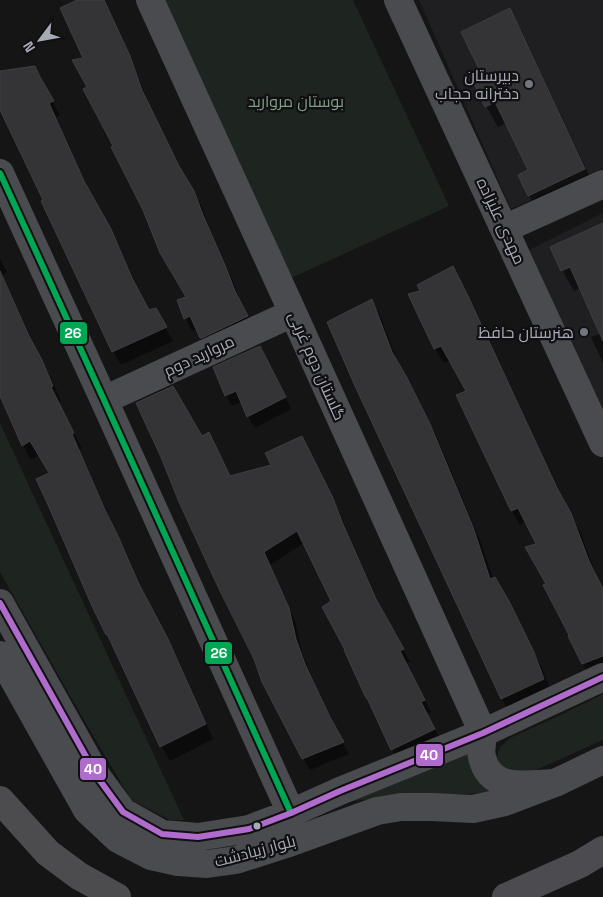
<svg xmlns="http://www.w3.org/2000/svg" width="603" height="897" viewBox="0 0 603 897" font-family="'Space Grotesk',Cairo,sans-serif">
<style>
.built{fill:#1f1f21}
.green{fill:#1e241f}
.shadow{fill:#0007}
.building{fill:#343436;stroke:#3e3f41}
.lines{fill:none;stroke-linecap:round;stroke-linejoin:round}
.minor{stroke:#4a4b4e;stroke-width:28}
.major{stroke:#4c4c50;stroke-width:28}
.highway{stroke:#4c4c4f;stroke-width:28}
.bus-1-casing{stroke:#100f11;stroke-width:10}
.bus-2-casing{stroke:#100f11;stroke-width:10}
.bus-1{stroke:#00a651;stroke-width:6}
.bus-2{stroke:#b06ccc;stroke-width:6}
.poi-dot{fill:#74767d;stroke:#100f11;stroke-width:2}
.bus-dot{fill:#a7aab5;stroke:#100f11;stroke-width:2}
.labels{text-anchor:middle;dominant-baseline:central;stroke-width:4.5;stroke-linejoin:round;paint-order:stroke}
.poi-label{font-size:16px;fill:#a7aab5;stroke:#100f11;text-anchor:end}
.park-label{font-size:16px;fill:#809f86;stroke:#100f11}
.street-label{font-size:16px;fill:#a7aab5;stroke:#100f11}
.line-badge{stroke:#100f11;stroke-width:2}
.badge-label{font-size:14px;text-anchor:middle;font-weight:bold;fill:#fff}
</style>
<rect width="100%" height="100%" fill="#151515"/>
<!-- built -->
<path class="built" d="M419,0H603V168L511,209Z
M603,213V414L527,251Z"/>
<!-- green -->
<path class="green" d="M146,0H353L449,206L278,284Z
M0,423L184,820H170L131,800L80,713L0,572Z
M603,694V740L527,774L515,775L497,764L498,753L500,747L510,738L567,712Z
M476,744L495,792L349,801Z"/>
<!-- shadow -->
<path class="shadow" d="M80,0H104L106,4L136,71L149,104L185,177L201,205L210,229L232,279L242,306L255,329L208,350L197,329L192,331L185,318L188,298L114,147L89,87Z
M509,10L521,30L596,190L541,216L529,195V171L507,123L498,127L486,106L482,74Z
M0,72L47,92L60,115L56,117L91,196L118,244L139,293L149,312L155,309L173,341L121,365L113,351L45,200L0,106Z
M603,224V363L591,337L601,333L580,288L574,291L562,270Z
M0,259L7,272L2,275L37,352L50,376L61,401L58,402L82,448L79,450L113,526L126,552L147,600L176,655L213,739L170,761L161,746L115,649L93,606L51,474L39,455L31,460L23,445L0,394Z
M461,282L476,312L564,503L579,529L597,577L603,589V674L591,678L583,664L570,636L547,584L538,545L526,522L520,525L512,511L457,396L468,392L451,360L444,363L435,349L410,295Z
M372,301L380,315L400,368L414,392L438,440L481,543L493,579L494,578L518,619L542,668L552,694L510,713L502,699L356,386Z
M266,358L291,409L255,428L248,417L242,402L232,406L226,395Z
M202,437L230,477L273,466L308,449L339,511L350,538L382,612L410,662L405,664L431,712L427,714L441,741L399,761L392,749L333,601L304,543L270,565L295,621L302,652L312,677L336,730L349,754L310,770L303,758Z"/>
<!-- building -->
<path class="building" d="M77,0H104L130,56L142,90L179,166L194,191L203,215L225,265L235,291L248,316L202,338H200L190,316L184,319L177,300L186,297L160,253L143,210L111,147L113,146L83,89L87,87L72,60L83,58L60,8Z
M510,8L585,169L528,196L518,175L528,170L495,102L485,107L471,77L481,73L461,32Z
M35,66L40,77L54,101L49,103L84,181L111,229L132,278L149,310L156,308L167,327L112,352L41,201L43,200L0,110V71Z
M603,223V341L570,267L561,271L550,247Z
M453,266L468,296L557,488L571,513L589,561L603,589V656L582,664L568,636L569,635L543,585L546,584L525,547L536,544L518,508L511,511L456,395L466,391L441,346L434,349L408,294L420,291L417,285Z
M0,271L29,336L42,360L53,386L51,387L74,433L72,434L105,510L118,536L139,584L168,639L206,724L160,747L107,634L106,635L92,606L49,507L36,479L49,473L30,441L22,446L0,396Z
M372,299L392,352L406,376L430,424L473,527L490,579L495,577L510,603L534,652L544,679L501,699L355,386L327,322Z
M260,346L286,397L247,417L236,391L225,396L213,367Z
M173,386L202,436L209,432L230,476L271,465L265,453L302,436L333,498L343,524L376,599L404,649L400,651L425,700L421,702L435,729L391,750L367,698H366L344,650H345L322,607L331,601L297,531L264,552L289,608L296,639L305,664L330,717L344,742L302,759L262,682L254,659L219,589L179,502L161,457L136,403Z"/>
<g class="lines">
<!-- minor -->
<path class="minor" d="M150,0L293,313L483,733C483,741 480,750 482,757C490,793 528,784 555,783
M398,0L603,443
M0,173L104,400L291,813
M504,229L603,184
M104,400L293,313
M0,603L98,778L123,812L162,834L198,837L249,829L291,813L340,791L483,733L603,677
M0,655L87,810L118,839L151,856L178,862L207,864L236,860L286,844L377,811L401,807H431L473,809L505,802L555,783L603,760"/>
<!-- major -->
<path class="major" d="M506,897L580,864L603,850"/>
<!-- highway -->
<path class="highway" d="M0,800L48,853L79,876L117,897"/>
<!-- bus-1 casing -->
<g class="bus-1-casing">
<path id="bus-1" d="M0,173L104,400L291,813"/>
</g>
<!-- bus-2 casing -->
<g class="bus-2-casing">
<path id="bus-2" d="M0,603L98,778L123,812L162,834L198,837L249,829L291,813L340,791L483,733L603,677"/>
</g>
<!-- bus-1 -->
<use href="#bus-1" class="bus-1"/>
<!-- bus-2 -->
<use href="#bus-2" class="bus-2"/>
</g>
<!-- markers -->
<g class="poi-dot">
<circle cx="529" cy="84" r="5"/>
<circle cx="584" cy="332" r="5"/>
</g>
<circle class="bus-dot" cx="257" cy="826" r="4.5"/>
<g class="labels">
<!-- poi labels -->
<g class="poi-label">
<text x="519" y="75">دبیرستان<tspan x="519" dy="18">دخترانه حجاب</tspan></text>
<text x="574" y="332">هنرستان حافظ</text>
</g>
<!-- park labels -->
<g class="park-label">
<text x="296" y="101">بوستان مروارید</text>
</g>
<!-- street labels -->
<g class="street-label">
<text transform="translate(501 221) rotate(65)">مهدی علیزاده</text>
<text transform="translate(199 356) rotate(-25)">مروارید دوم</text>
<text transform="translate(317 366) rotate(66)">گلستان دوم غربی</text>
<text transform="translate(255 851) rotate(-15)">بلوار زیبادشت</text>
</g>
</g>
<g class="line-badge">
<rect x="59" y="321" width="29" height="24" rx="5" fill="#00a651"/>
<rect x="204" y="641" width="29" height="24" rx="5" fill="#00a651"/>
<rect x="415" y="743" width="29" height="24" rx="5" fill="#b06ccc"/>
<rect x="79" y="757" width="28" height="24" rx="5" fill="#b06ccc"/>
</g>
<g class="badge-label">
<text x="73" y="338">26</text>
<text x="219" y="658">26</text>
<text x="429" y="760">40</text>
<text x="93" y="774">40</text>
</g>
<!-- north arrow -->
<g transform="translate(40 40) rotate(238)" stroke="#100f11" stroke-width="4" paint-order="stroke">
<path d="M0-4L9 19L0 12L-9 19Z" fill="#a7aab5"/>
<text y="-8" font-size="14" font-weight="bold" text-anchor="middle" fill="#a7aab5">N</text>
</g>
</svg>
